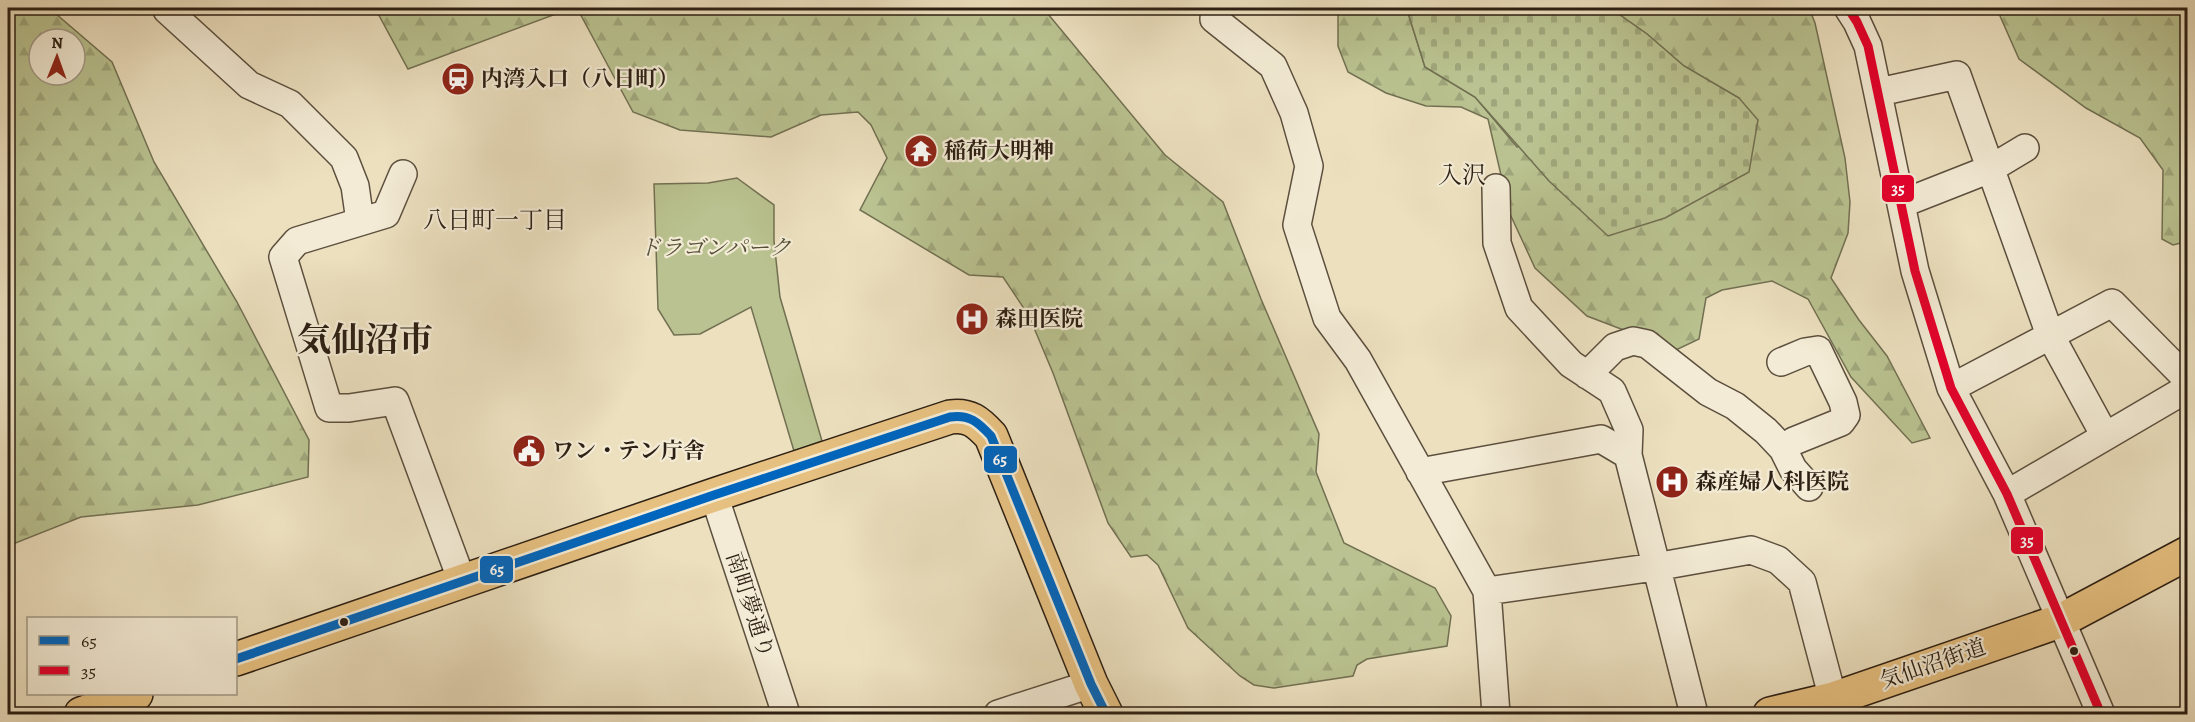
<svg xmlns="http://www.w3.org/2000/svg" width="2195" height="722" viewBox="0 0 2195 722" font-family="Alegreya,'Noto Serif JP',serif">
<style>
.forest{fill:url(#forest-firs);stroke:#727052;stroke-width:1.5;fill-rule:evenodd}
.cemetery{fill:url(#cemetery-stones);stroke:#727052;stroke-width:1.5}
.park{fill:#b9c290;stroke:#727052;stroke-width:1.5}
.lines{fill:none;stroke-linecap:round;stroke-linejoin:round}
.minor-casing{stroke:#5c4f3e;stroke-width:30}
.major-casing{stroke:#2c1f13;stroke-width:36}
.minor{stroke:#f3ebd5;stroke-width:27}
.major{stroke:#e6c080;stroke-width:33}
.bus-1-casing{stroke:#f3ebd5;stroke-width:14}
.bus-2-casing{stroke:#f3ebd5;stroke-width:14}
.bus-1{stroke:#0065bd;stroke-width:9}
.bus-2{stroke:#e4002b;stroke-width:9}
.bus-dot{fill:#2c1f13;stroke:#f3ebd5;stroke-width:2}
.labels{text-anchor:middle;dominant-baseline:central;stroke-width:4.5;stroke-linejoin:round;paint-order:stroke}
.poi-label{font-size:22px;font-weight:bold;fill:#2c1f13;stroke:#f3ebd5;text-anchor:start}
.park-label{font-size:22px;font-style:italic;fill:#565038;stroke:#f3ebd5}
.street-label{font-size:22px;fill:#2c1f13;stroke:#f3ebd5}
.neighbourhood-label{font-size:24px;fill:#2c1f13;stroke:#f3ebd5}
.town-label{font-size:34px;font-weight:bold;fill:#2c1f13;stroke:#f3ebd5}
.line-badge{stroke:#f3ebd5;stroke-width:2}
.badge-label{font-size:16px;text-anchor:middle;font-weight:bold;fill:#fff}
</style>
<defs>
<pattern id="forest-firs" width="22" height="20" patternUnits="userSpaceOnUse" patternTransform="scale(1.5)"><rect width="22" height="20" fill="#b9c290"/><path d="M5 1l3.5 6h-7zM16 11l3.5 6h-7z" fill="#9fa67b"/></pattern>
<pattern id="cemetery-stones" width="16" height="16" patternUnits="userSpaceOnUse" patternTransform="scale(1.5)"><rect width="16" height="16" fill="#b9c290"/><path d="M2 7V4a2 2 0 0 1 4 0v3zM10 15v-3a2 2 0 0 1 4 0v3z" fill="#9fa67b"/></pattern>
</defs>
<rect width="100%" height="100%" fill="#ece0bf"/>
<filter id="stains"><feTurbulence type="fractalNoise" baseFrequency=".00333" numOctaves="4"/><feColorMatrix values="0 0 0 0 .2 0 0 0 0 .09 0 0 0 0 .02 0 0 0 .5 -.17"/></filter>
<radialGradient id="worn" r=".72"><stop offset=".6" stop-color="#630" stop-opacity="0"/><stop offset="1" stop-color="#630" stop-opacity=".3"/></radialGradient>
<!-- forest -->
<path class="forest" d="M8,8H49L112,62L154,162L237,302L309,440L308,477L198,505L81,517L8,546ZM39,39H75V75H39Z
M375,8H572L408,69Z
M577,8H1043L1165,155L1223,202L1261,299L1319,434L1316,472L1344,543L1435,588L1451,616L1447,646L1367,659L1357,665L1353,676L1274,688L1254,685L1240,676L1188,628L1158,565L1147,555L1131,557L1108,523L1053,373L1029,316L1003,277L969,275L860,210L887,158L871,125L858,112L821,115L771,137L680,130L633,112Z
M1338,8H1417L1409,16L1425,67L1475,97L1517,147L1739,98L1684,66L1647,34L1610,8H1809L1815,23L1845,158L1850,202L1848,233L1831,278L1859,320L1887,356L1930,438L1912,443L1851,377L1808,299L1772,281L1722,290L1706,298L1699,339L1676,350L1587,316L1535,268L1510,214L1488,119L1461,107L1426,106L1386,93L1348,72L1338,46Z
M2002,8H2187V207L2181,204L2187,226L2185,242L2173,245L2162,239L2163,170L2140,138L2086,108L2019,59L2000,16Z"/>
<!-- cemetery -->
<path class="cemetery" d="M1417,8H1610L1647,34L1684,66L1739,98L1758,120L1749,172L1665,218L1608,236L1549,181L1475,97L1425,67L1409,16Z"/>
<!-- park -->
<path class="park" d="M737,178L774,205V241L780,297L822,441L794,451L751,307L700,334L674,335L658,309L654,184L708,183Z"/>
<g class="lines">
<!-- minor casing -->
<g class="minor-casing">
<path id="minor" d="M1215,8L1214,19L1273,66L1294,113L1309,166L1297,225L1327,318L1358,360L1487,591L1496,714
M1848,8L1857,22L1868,46L1915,271L1951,388L2007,494L2101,714
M167,10L249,85L290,104L344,158L355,186L360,221
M1879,92L1957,75L2050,335L2105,436
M403,174L386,214L297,241L283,257L329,408H349L395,401L462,581
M1496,188L1497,243L1519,308L1571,364L1612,391L1629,430L1628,455L1694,714
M1901,204L1990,169L2025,148
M1781,362L1805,352L1818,350L1843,402L1846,415L1841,422L1794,441L1783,449
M1587,375L1615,347L1633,341L1647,344L1708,392L1735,406L1766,431L1783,449L1793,469L1809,487
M1951,388L2112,303L2188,380
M1420,472L1601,439L1628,455
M2007,494L2188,388
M714,495L786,714
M1487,591L1655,567L1751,550L1778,560L1802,582L1833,699
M998,714L1091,684"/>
</g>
<!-- major casing -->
<g class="major-casing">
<path id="major" d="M236,659L714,495L950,417C969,414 978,422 991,436L1091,684L1106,714
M81,714L136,694
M1770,714L1833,699L2060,621L2188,553"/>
</g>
<!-- minor -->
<use href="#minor" class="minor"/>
<!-- major -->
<use href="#major" class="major"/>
<!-- bus-1 casing -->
<g class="bus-1-casing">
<path id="bus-1" d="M236,659L714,495L950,417C969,414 978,422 991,436L1091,684L1106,714"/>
</g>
<!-- bus-2 casing -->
<g class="bus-2-casing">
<path id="bus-2" d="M1848,8L1857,22L1868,46L1915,271L1951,388L2007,494L2101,714"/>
</g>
<!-- bus-1 -->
<use href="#bus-1" class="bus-1"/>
<!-- bus-2 -->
<use href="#bus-2" class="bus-2"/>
</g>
<!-- icons -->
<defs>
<g id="station-disc" transform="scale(1.725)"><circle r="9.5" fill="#8f2418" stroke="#f3ebd5"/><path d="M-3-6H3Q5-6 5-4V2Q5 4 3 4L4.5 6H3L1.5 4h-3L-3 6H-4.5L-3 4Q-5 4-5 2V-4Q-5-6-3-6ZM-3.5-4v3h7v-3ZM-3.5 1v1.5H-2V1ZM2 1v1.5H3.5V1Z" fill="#fff"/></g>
<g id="temple-disc" transform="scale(1.725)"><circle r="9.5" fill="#8f2418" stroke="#f3ebd5"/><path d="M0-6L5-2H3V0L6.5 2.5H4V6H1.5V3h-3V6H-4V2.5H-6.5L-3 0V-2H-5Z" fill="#fff"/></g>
<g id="hospital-disc" transform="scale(1.725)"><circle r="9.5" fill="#8f2418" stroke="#f3ebd5"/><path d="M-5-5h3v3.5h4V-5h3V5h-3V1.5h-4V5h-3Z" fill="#fff"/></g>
<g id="civic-disc" transform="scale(1.725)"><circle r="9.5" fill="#8f2418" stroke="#f3ebd5"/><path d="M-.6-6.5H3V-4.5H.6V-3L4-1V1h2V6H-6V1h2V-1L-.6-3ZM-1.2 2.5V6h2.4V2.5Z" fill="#fff"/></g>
</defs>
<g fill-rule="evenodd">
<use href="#station-disc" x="458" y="79"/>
<use href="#temple-disc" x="921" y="151"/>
<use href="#hospital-disc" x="972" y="319"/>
<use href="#civic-disc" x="529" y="451"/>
<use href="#hospital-disc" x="1672" y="482"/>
</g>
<!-- markers -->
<g class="bus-dot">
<circle cx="344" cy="622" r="5"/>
<circle cx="2074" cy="651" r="5"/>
</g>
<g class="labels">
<!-- poi labels -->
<g class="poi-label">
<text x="481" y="79">内湾入口（八日町）</text>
<text x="944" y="151">稲荷大明神</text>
<text x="995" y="319">森田医院</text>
<text x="552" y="451">ワン・テン庁舎</text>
<text x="1695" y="482">森産婦人科医院</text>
</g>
<!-- park labels -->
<g class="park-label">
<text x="715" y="248">ドラゴンパーク</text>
</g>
<!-- street labels -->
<g class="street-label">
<text transform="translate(750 605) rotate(72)">南町夢通り</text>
<text transform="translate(1933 664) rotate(-19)">気仙沼街道</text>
</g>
<!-- neighbourhood labels -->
<g class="neighbourhood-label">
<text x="1462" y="175">入沢</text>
<text x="495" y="220">八日町一丁目</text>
</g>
<!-- town labels -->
<g class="town-label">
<text x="365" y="339">気仙沼市</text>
</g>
</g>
<g class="line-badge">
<rect x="1881" y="174" width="34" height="29" rx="6" fill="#e4002b"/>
<rect x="983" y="445" width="35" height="29" rx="6" fill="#0065bd"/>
<rect x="2010" y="526" width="34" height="29" rx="6" fill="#e4002b"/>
<rect x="479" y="555" width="35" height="29" rx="6" fill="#0065bd"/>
</g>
<g class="badge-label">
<text x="1898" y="194">35</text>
<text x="1000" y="465">65</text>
<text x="2027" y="546">35</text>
<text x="497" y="575">65</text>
</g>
<!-- margin -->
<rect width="2195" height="722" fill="none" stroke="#ece0bf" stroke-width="30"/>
<rect x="9" y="9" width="2177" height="704" fill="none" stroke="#2c1f13" stroke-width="3"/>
<rect x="15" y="15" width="2165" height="692" fill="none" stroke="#2c1f13" stroke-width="1.5"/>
<!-- legend -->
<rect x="27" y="617" width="210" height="78" fill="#f3ebd5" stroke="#a39987" stroke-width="1.5"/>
<rect x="39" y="636" width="30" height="9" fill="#0065bd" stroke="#a39987" stroke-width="1.5"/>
<text x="81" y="647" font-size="18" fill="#2c1f13">65</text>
<rect x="39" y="666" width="30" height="9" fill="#e4002b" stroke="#a39987" stroke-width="1.5"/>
<text x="81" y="677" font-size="18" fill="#2c1f13">35</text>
<!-- north arrow -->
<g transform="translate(57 57) rotate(1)"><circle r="28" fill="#f3ebd5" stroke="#a39987" stroke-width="1.5"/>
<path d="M0-4.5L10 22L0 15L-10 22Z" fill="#8f2418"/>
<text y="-9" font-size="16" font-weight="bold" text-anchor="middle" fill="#2c1f13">N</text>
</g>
<rect width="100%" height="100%" filter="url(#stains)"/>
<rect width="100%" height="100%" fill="url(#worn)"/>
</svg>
